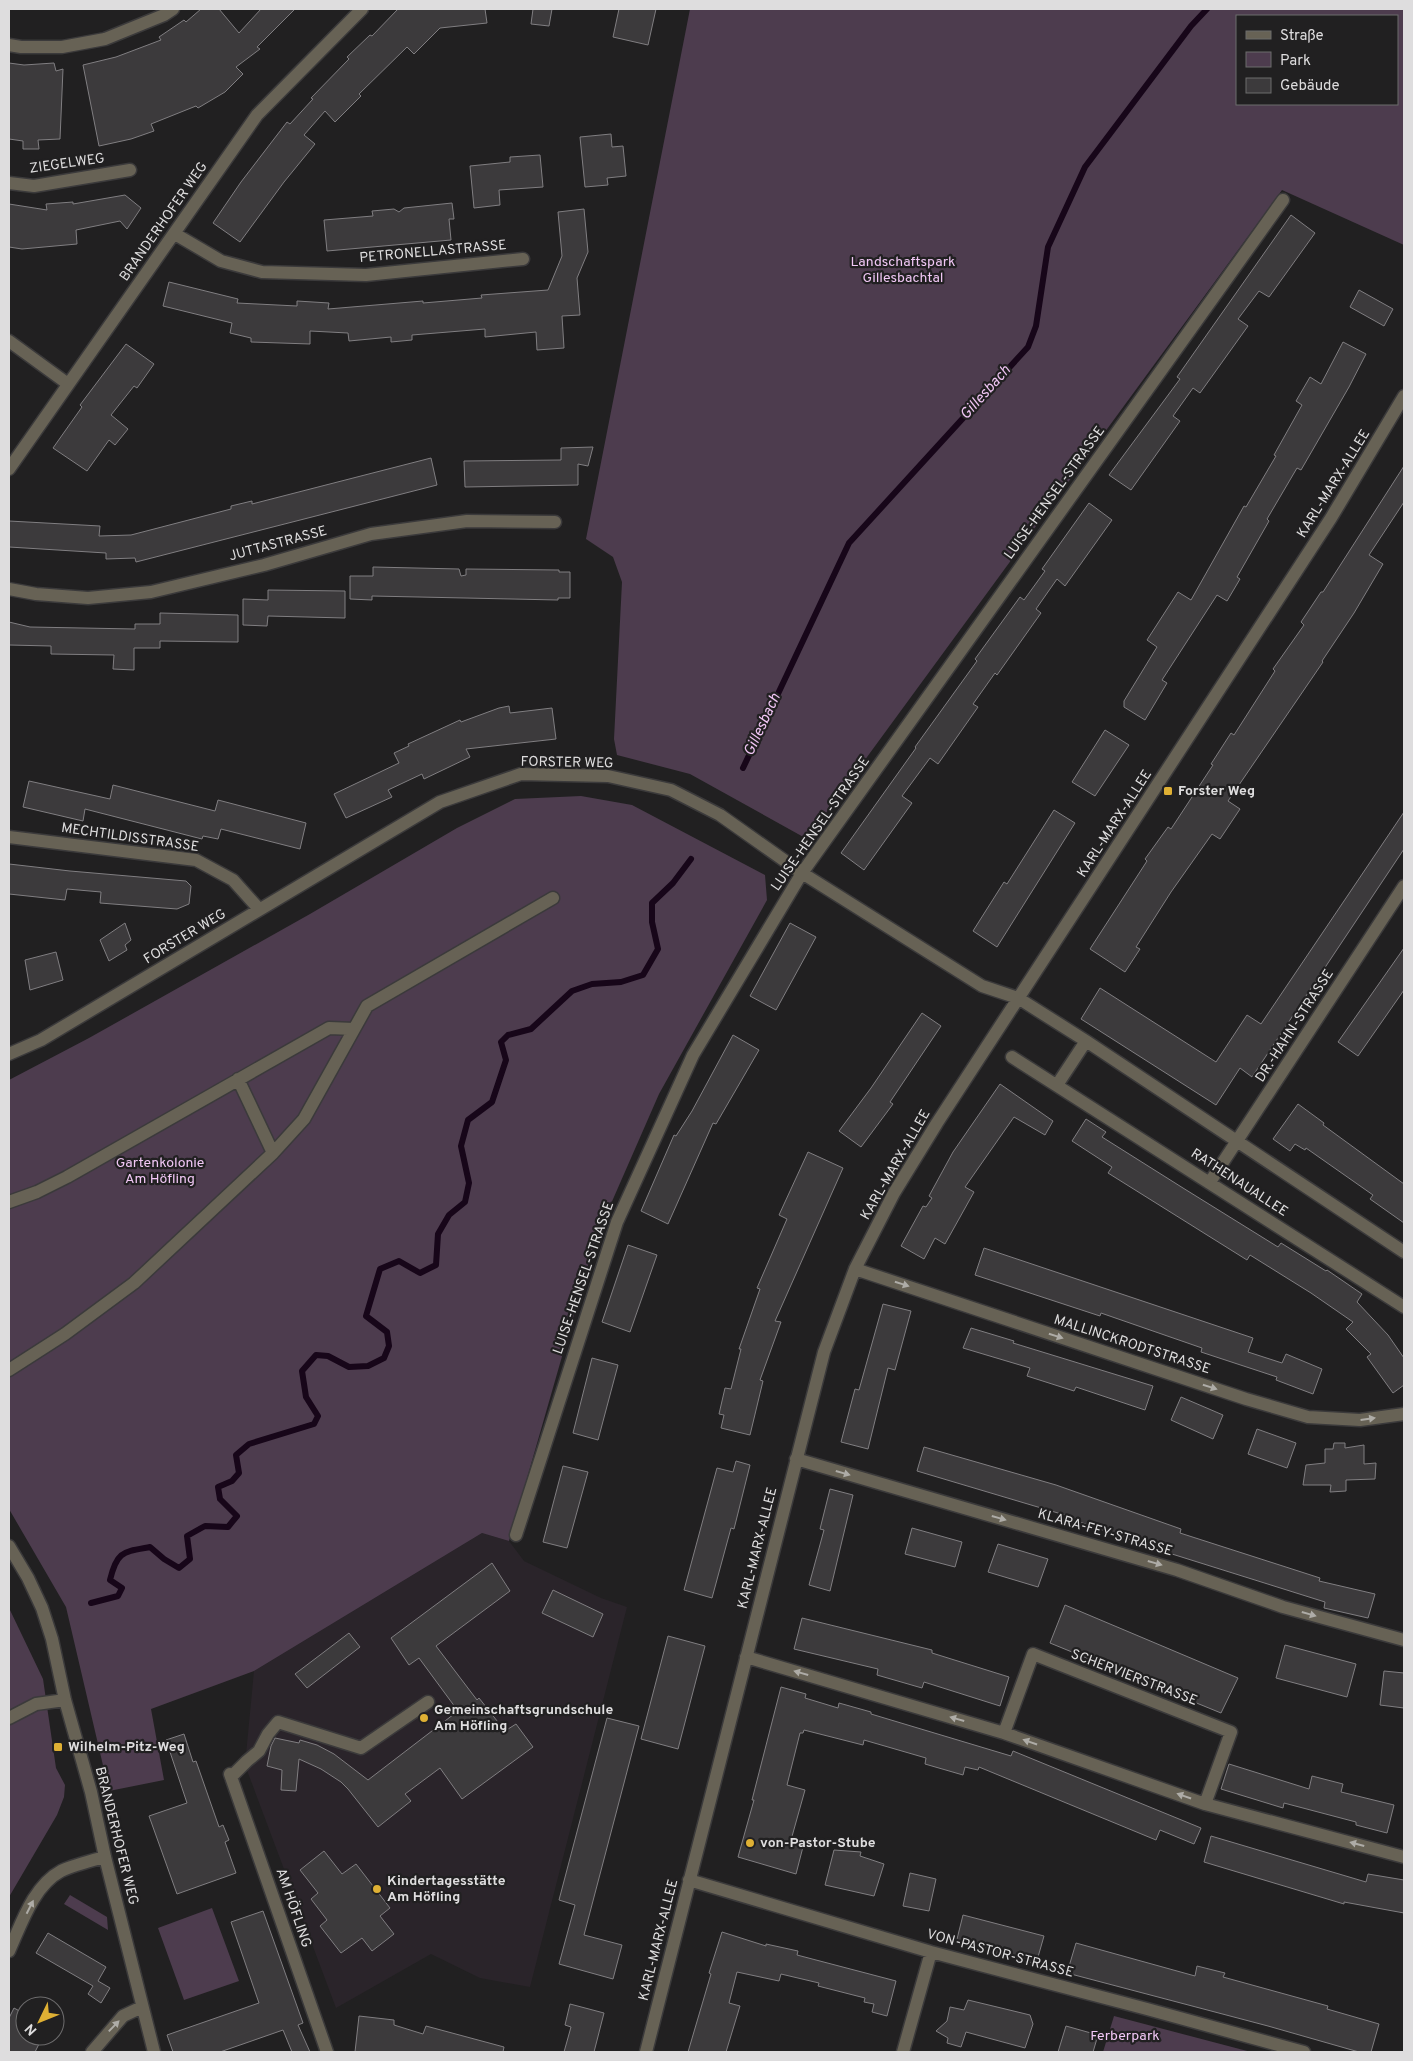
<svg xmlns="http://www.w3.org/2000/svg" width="1413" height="2061" viewBox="0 0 1413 2061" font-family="Overpass,sans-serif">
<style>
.built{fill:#2a242a}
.green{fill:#4d3c4e;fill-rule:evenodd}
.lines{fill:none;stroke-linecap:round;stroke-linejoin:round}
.stream{stroke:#170619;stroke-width:6}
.building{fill:#3c3a3c;stroke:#807e81}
.minor-casing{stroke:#3b3a3b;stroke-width:15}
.minor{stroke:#676255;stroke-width:12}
.oneway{fill:#aeaca7}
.poi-dot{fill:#dfb034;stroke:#212021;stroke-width:2}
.labels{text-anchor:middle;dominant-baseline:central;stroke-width:4.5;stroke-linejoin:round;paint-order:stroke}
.street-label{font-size:14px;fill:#deddde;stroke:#212021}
.park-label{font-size:14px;fill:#f1c7f5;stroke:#212021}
.poi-label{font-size:14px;font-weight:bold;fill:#deddde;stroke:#212021;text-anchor:start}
.water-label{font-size:15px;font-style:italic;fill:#f0c5f4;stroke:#212021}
</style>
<rect width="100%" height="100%" fill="#212021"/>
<!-- built -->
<path class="built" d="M482,1533L509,1541L524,1561L601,1598L627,1607L530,1987L480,1978L431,1954L336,2008L245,1765L254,1671Z"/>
<!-- green -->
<path class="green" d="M690,9H1404V245L1282,190L807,839L690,774L617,755L614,739L622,582L613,557L586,539ZM1397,16V104H1237V16Z
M581,796L632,805L765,875L767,900L659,1094L596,1238L509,1541L482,1533L254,1671L151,1709L164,1780L109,1791L66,1607L9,1509V1080L89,1038L310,914L457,828L515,799Z
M9,1608L43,1679L56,1768L65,1785L64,1797L57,1815L9,1897Z
M70,1895L107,1917L108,1930L64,1904Z
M212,1908L239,1981L184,2000L158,1928Z
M1114,2016L1251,2052H1103Z"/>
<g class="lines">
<!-- stream -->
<path class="stream" d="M743,768L849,543L1028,347L1036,326L1048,247L1085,167L1191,26L1207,9
M91,1603L118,1596L122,1588L110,1580C117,1551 123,1552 150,1547L164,1559L179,1568L190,1559L187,1536L205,1526L228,1527L237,1516L220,1499L218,1487L232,1481L239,1473L236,1455L249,1444L314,1424L318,1416L306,1397L302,1371L316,1355L328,1356L349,1367L368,1366L384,1358L389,1346L387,1332L366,1316L380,1269L399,1261L420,1273L436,1265L438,1234L449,1215L465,1202L469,1183L461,1146L468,1120L492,1102L506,1060L501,1042L508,1035L531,1029L572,991L592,984L621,982L643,975L658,949L652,922V903L673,883L691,859"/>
</g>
<!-- building -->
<path class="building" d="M201,9H219L239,33L261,9H295L257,47L260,49L236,67L243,74L225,92L198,108L196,106L151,124L154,131L131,139L99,146L83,65L116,57L161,40L159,37L184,20L186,22Z
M398,9H485L487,23L440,28L414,54L407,47L359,94L361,96L335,122L325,111L304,135L315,144L284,182L240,242L213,223L241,182L287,122L290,124L313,99L311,98L349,59L347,57L370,35L372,36Z
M533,9H552L549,26L531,24Z
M619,9H656L648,45L613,37Z
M9,63L24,65L54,63L56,71L63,69L60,139L38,140L39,149H23V141L9,139Z
M611,134L612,147L623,146L626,176L607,178L608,185L585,187L580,137Z
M540,155L543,187L499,190L500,205L474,208L470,166L510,162V157Z
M125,195L141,208L127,229L120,221L76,230L77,244L22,249L9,247V204L47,210L46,204L73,202V204Z
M452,203L454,219H449L451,240L327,251L324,220L373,216L372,211L394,209L399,212L404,208Z
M584,209L588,252L577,278L580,315L562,316L564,348L537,350L536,332L485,337V329L412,335V340L391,342V337L349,341L348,333L310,331V344L251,342V338L230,333L232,323L163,306L169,282L238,299L237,303L297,306V301L329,303L328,309L423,301V303L482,298L481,295L548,290L562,256L558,212Z
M1291,215L1315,233L1269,297L1259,291L1238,319L1248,326L1200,393L1193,388L1173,416L1180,421L1131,490L1109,475L1180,379L1177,377Z
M1359,290L1393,309L1384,326L1350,307Z
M1343,342L1366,354L1349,387L1301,470L1297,468L1267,519L1269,521L1237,577L1240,579L1227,601L1217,595L1162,680L1167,683L1145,720L1124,707V701L1157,647L1147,640L1178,592L1191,600L1244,506L1246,507L1276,456L1274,455L1302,405L1296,401L1310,377L1321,384Z
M126,344L154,364L137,388L134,386L111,415L128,429L115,445L109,440L87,471L53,448L82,407L80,405Z
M593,447L588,466L578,464V485L465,487L464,461L561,460V448Z
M431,458L437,485L136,562L135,558L106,559V553L9,547V521L100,526L99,536L131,535L231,509V506L252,501V504Z
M1404,466V502L1369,555L1383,564L1354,613L1322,661L1323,662L1228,801L1240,809L1220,839L1212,834L1171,892L1136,947L1140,949L1125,972L1090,949L1147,861L1145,859L1168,827L1171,829L1213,765L1211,764L1231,733L1234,735L1275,671L1273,669L1304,625L1301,622L1321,592H1323Z
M1089,503L1112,520L1065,586L1057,579L1036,609L1041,613L997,675L995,673L973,704L978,707L938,764L930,758L902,796L912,803L864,870L841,853L916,748L915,747L977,661L975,659L1020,597L1024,600L1045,571L1042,569Z
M373,567L459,569L461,576L466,575V569L559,570V572H570V598H558V600L372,596V600L350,599V576H373Z
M268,590L345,591V618L268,616L267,626L243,625V599L268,600Z
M160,613L238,615V642L160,641V648H134V670L113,669L114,655L51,654V646L9,645V622L30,627L135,629V624H160Z
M509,706L510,713L552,708L556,739L466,749L470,757L424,779L422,774L388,790L392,797L346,818L334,794L399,763L394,753L409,746L408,744L460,720L461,722L499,708Z
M1105,730L1129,745L1095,796L1072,782Z
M29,781L110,799L113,785L215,811L218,800L306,823L300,849L221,829L218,839L203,836L202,839L85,809L83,821L23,807Z
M1054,810L1075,823L997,947L973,931L1004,882L1007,884Z
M1404,812V849L1252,1077L1240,1068L1216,1105L1081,1019L1100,988L1216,1062L1247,1015L1261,1024Z
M9,864L70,871L186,881L191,886L189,904L177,909L100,903L101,892L67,889L65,900L9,894Z
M125,923L131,940L125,945L127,950L109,961L100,940Z
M790,923L816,937L776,1010L750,996Z
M1404,948V990L1358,1056L1338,1042Z
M56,952L63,980L30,990L25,960Z
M922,1013L941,1026L890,1102L893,1104L861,1147L839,1131L871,1088Z
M733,1035L759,1050L716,1124L713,1123L668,1224L641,1211L674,1135L676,1136L692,1111Z
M1000,1084L1053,1121L1045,1135L1014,1117L965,1187L974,1192L945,1244L935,1238L924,1259L901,1246L923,1206L926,1207L932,1198L929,1196L953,1152Z
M1298,1104L1324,1123L1323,1125L1404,1184V1223L1370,1199L1373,1195L1306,1148L1305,1150L1295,1144L1290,1151L1273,1139Z
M1086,1119L1106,1132L1102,1137L1183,1188L1278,1247L1281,1243L1326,1271L1327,1270L1362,1294L1357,1302L1388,1335L1404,1358V1385L1393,1393L1367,1357L1371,1354L1346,1329L1353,1322L1311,1293L1250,1255L1247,1260L1108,1173L1112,1167L1072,1141Z
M808,1152L843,1168L775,1321L781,1322L760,1380L763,1381L750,1435L721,1428L724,1415L719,1414L725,1388L731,1389L741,1349H739L760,1289L757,1288L787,1219L779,1215Z
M628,1245L657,1255L630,1332L602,1322Z
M984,1248L1253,1338L1248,1352L1282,1363L1286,1354L1322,1369L1313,1394L1276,1380L1277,1377L1201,1352L1202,1348L1101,1313L1100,1316L975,1275Z
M883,1304L911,1311L895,1370L888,1368L868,1449L841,1442L855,1389L859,1390Z
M971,1328L1014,1341L1013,1343L1153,1386L1145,1410L1076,1387L1074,1391L1027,1376L1030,1368L963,1348Z
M592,1358L618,1365L598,1440L573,1433Z
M1181,1397L1223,1415L1213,1439L1171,1420Z
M1257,1429L1296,1443L1287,1468L1248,1454Z
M1334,1443H1345V1448L1364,1445V1464L1376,1463L1375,1479L1346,1480V1491L1330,1492L1331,1485H1303L1306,1465L1325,1463V1449H1333Z
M924,1447L1056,1485L1181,1529L1180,1533L1320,1578L1319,1581L1375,1594L1368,1618L1324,1608L1325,1602L1172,1554L1068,1518V1516L917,1471Z
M736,1461L750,1465L734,1529L731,1528L712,1598L684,1590L717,1468L733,1472Z
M563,1466L588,1472L567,1548L543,1542Z
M830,1489L853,1495L830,1591L809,1585L824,1530L820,1529Z
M912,1528L962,1542L955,1567L905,1554Z
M998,1544L1048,1559L1038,1587L988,1572Z
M492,1563L510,1591L436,1646L477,1700L479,1698L505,1731L516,1724L533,1747L462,1799L440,1768L405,1794L411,1801L378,1827L348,1789L341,1782L321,1769L299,1759L296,1791L281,1790L282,1770L267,1766L271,1746L275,1738L299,1743L300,1740L317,1745L334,1754L368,1780L458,1711L419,1658L409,1665L391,1638Z
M553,1590L603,1614L593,1637L542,1613Z
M1065,1605L1238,1678L1221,1713L1050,1643Z
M802,1618L932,1650V1653L1009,1677L1000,1706L924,1682L922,1688L877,1675L878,1669L794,1649Z
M349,1633L360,1647L307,1688L295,1674Z
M668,1636L705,1646L678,1749L641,1739Z
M1285,1645L1356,1664L1347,1697L1276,1678Z
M1384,1671L1404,1673V1708L1380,1705Z
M781,1687L806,1694L805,1698L838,1708L839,1703L871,1712V1714L1011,1756L1013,1751L1201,1828L1194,1844L1160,1830L1156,1840L979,1767L978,1770L965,1767L963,1775L925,1764L926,1758L864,1740L863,1745L804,1730L803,1733H800L787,1785L805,1790L791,1840L804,1843L796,1874L738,1857L754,1800H752Z
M607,1718L639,1726L584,1935L622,1945L613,1979L559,1964L575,1905L559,1900Z
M184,1734L193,1762L196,1761L219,1827L223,1825L229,1840L225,1842L236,1873L177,1894L149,1816L187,1803L166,1740Z
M1229,1764L1309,1789L1312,1776L1343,1784L1341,1792L1394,1805L1387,1833L1356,1825V1822L1284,1803L1283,1808L1221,1789Z
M1211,1836L1366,1882L1368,1874L1404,1880V1913L1344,1902V1904L1204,1862Z
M834,1850L861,1852L860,1856L884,1864L874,1896L825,1885Z
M324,1851L342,1874L356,1864L390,1908L380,1916L394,1934L372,1951L362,1938L341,1953L320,1926L327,1920L311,1899L318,1893L300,1870Z
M910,1873L936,1879L929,1911L903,1906Z
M263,1911L303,2023L298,2025L310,2052H292L283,2030L220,2052H173L167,2035L259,2003L231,1922Z
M963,1915L1044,1936L1036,1964L956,1943Z
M722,1932L766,1946V1944L798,1951L797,1955L896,1981L887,2016L872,2012L874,2004L864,2002L865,1998L818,1986L819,1983L781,1974L779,1981L737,1972L729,2003L740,2006L726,2052H688L711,1974L709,1973Z
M48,1933L106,1967L98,1981L110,1988L101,2003L88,1994L93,1986L36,1953Z
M1076,1943L1195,1976L1197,1966L1225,1973L1223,1977L1328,2006L1327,2009L1379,2024L1371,2052H1359L1268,2026L1067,1973Z
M968,2000L1030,2015L1033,2024L1025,2048L966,2032L961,2047L947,2043L948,2038L936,2031L947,2021L950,2007L964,2010Z
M570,2004L604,2013L594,2052H564L571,2027L565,2025Z
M14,2008L25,2014V2036H43L35,2052H9V2018Z
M359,2016L394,2020V2025L423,2034L426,2026L504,2047L503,2052H355Z
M1066,2026L1098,2035L1093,2052H1058Z"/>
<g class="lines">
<!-- minor casing -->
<g class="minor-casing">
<path id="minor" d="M9,45L21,47H62L105,39L164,15L173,9
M9,183L34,186L130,170
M175,234L221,261L262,272L366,275L523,259
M9,341L68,384
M9,469L257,115L362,9
M9,589L36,594L88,598L151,592L264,565L371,534L467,521L555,522
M9,837L196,860L233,880L259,909
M9,1054L41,1040L440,802L521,774L608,776L671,790L720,815L802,873L982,986L1018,998L1086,1041L1404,1252
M1012,1057L1404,1307
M238,1079L273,1153
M1057,1085L1086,1041
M1210,1182L1404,886
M9,1202L37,1192L67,1177L329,1028L354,1029
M855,1269L1246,1399L1308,1417L1360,1420L1404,1414
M9,1370L65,1334L134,1283L273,1153L304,1119L367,1006L553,898
M796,1459L1177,1570L1283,1607L1404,1640
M516,1535L617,1222L693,1055L802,873L1283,200
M9,1546L28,1578L42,1608L52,1639L65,1700L91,1792L105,1857L154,2052
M746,1657L1004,1733L1205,1804L1404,1857
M9,1718L36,1704L65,1700
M1004,1733L1033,1654L1231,1732L1205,1804
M230,1774L327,2052
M231,1777L247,1761L259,1751L268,1734L278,1722L361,1748L428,1702
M689,1880L931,1952L1147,2009L1304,2052
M9,1951C21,1925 33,1886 61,1871C74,1865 90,1861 105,1857
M92,2052L123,2016L142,2007
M646,2052L824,1352L855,1269L894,1193L937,1123L1331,518L1404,396
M903,2052L931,1952"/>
</g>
<!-- minor -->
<use href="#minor" class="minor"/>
</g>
<!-- one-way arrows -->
<defs><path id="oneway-solid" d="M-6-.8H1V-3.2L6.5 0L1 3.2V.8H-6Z" transform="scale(1.25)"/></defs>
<g class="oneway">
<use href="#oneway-solid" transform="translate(902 1284) rotate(18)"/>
<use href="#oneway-solid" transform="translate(1056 1336) rotate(18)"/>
<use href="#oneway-solid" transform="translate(1210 1387) rotate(18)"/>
<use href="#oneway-solid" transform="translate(1368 1419) rotate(-8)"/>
<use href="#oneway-solid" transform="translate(843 1473) rotate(16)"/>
<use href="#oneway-solid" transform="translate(999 1518) rotate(16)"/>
<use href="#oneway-solid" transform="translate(1155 1563) rotate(16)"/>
<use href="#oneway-solid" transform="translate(1309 1614) rotate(16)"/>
<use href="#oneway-solid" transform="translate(801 1673) rotate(-164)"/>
<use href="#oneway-solid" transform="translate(957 1719) rotate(-164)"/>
<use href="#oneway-solid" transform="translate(1030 1742) rotate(-161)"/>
<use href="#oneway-solid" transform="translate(1184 1796) rotate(-161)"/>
<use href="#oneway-solid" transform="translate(1357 1844) rotate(-165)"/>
<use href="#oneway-solid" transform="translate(30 1907) rotate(-63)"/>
<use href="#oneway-solid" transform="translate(114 2026) rotate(-46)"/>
</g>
<!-- markers -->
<g class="poi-dot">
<rect x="1163" y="786" width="10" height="10" rx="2.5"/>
<circle cx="424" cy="1718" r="5"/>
<rect x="53" y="1742" width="10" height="10" rx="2.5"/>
<circle cx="750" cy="1843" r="5"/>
<circle cx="377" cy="1889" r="5"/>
</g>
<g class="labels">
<!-- street labels -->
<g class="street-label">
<text transform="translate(67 164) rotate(-8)">ZIEGELWEG</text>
<text transform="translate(164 222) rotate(-55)">BRANDERHOFER WEG</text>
<text transform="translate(433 252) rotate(-5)">PETRONELLASTRASSE</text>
<text transform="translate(1334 484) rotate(-58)">KARL-MARX-ALLEE</text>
<text transform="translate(1055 493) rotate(-54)">LUISE-HENSEL-STRASSE</text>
<text transform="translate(278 544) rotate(-15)">JUTTASTRASSE</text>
<text transform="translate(567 763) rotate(1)">FORSTER WEG</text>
<text transform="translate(821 824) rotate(-55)">LUISE-HENSEL-STRASSE</text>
<text transform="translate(1115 824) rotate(-57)">KARL-MARX-ALLEE</text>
<text transform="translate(130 838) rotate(8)">MECHTILDISSTRASSE</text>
<text transform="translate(185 937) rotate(-31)">FORSTER WEG</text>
<text transform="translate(1295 1026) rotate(-57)">DR.-HAHN-STRASSE</text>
<text transform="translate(896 1165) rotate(-60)">KARL-MARX-ALLEE</text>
<text transform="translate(1239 1183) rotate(33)">RATHENAUALLEE</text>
<text transform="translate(584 1278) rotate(-71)">LUISE-HENSEL-STRASSE</text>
<text transform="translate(1132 1345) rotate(18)">MALLINCKRODTSTRASSE</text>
<text transform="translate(1105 1533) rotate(16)">KLARA-FEY-STRASSE</text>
<text transform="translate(758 1548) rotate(-76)">KARL-MARX-ALLEE</text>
<text transform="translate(1134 1678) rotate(21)">SCHERVIERSTRASSE</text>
<text transform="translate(116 1836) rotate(76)">BRANDERHOFER WEG</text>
<text transform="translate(293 1908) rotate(71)">AM HÖFLING</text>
<text transform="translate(659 1940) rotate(-76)">KARL-MARX-ALLEE</text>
<text transform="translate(1000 1954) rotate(15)">VON-PASTOR-STRASSE</text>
</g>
<!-- park labels -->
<g class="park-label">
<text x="903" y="262">Landschaftspark<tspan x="903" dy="16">Gillesbachtal</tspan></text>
<text x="160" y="1163">Gartenkolonie<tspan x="160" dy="16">Am Höfling</tspan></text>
<text x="1125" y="2036">Ferberpark</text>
</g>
<!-- poi labels -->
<g class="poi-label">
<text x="1178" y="791">Forster Weg</text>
<text x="434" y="1710">Gemeinschaftsgrundschule<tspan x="434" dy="16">Am Höfling</tspan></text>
<text x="68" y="1747">Wilhelm-Pitz-Weg</text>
<text x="760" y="1843">von-Pastor-Stube</text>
<text x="387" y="1881">Kindertagesstätte<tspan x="387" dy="16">Am Höfling</tspan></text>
</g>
<!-- water labels -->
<g class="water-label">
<text transform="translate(986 393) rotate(-48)">Gillesbach</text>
<text transform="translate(763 725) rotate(-65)">Gillesbach</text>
</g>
</g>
<!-- border -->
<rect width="1413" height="2061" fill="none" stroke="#deddde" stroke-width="20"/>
<!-- legend -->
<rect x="1236" y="15" width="162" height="90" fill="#212021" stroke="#6d6c6d"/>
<rect x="1246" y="31" width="25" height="8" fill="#676255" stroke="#6d6c6d"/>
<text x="1280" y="40" font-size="15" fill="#deddde">Straße</text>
<rect x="1246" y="52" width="25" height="15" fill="#4d3c4e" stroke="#6d6c6d"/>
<text x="1280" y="65" font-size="15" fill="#deddde">Park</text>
<rect x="1246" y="78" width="25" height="15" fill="#3c3a3c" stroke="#6d6c6d"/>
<text x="1280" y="90" font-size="15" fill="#deddde">Gebäude</text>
<!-- north arrow -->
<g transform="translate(40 2021) rotate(227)"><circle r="24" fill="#212021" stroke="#6d6c6d"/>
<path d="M0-4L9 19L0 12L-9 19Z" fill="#dfb034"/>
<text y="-8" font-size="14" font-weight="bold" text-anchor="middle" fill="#deddde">N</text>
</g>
</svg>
